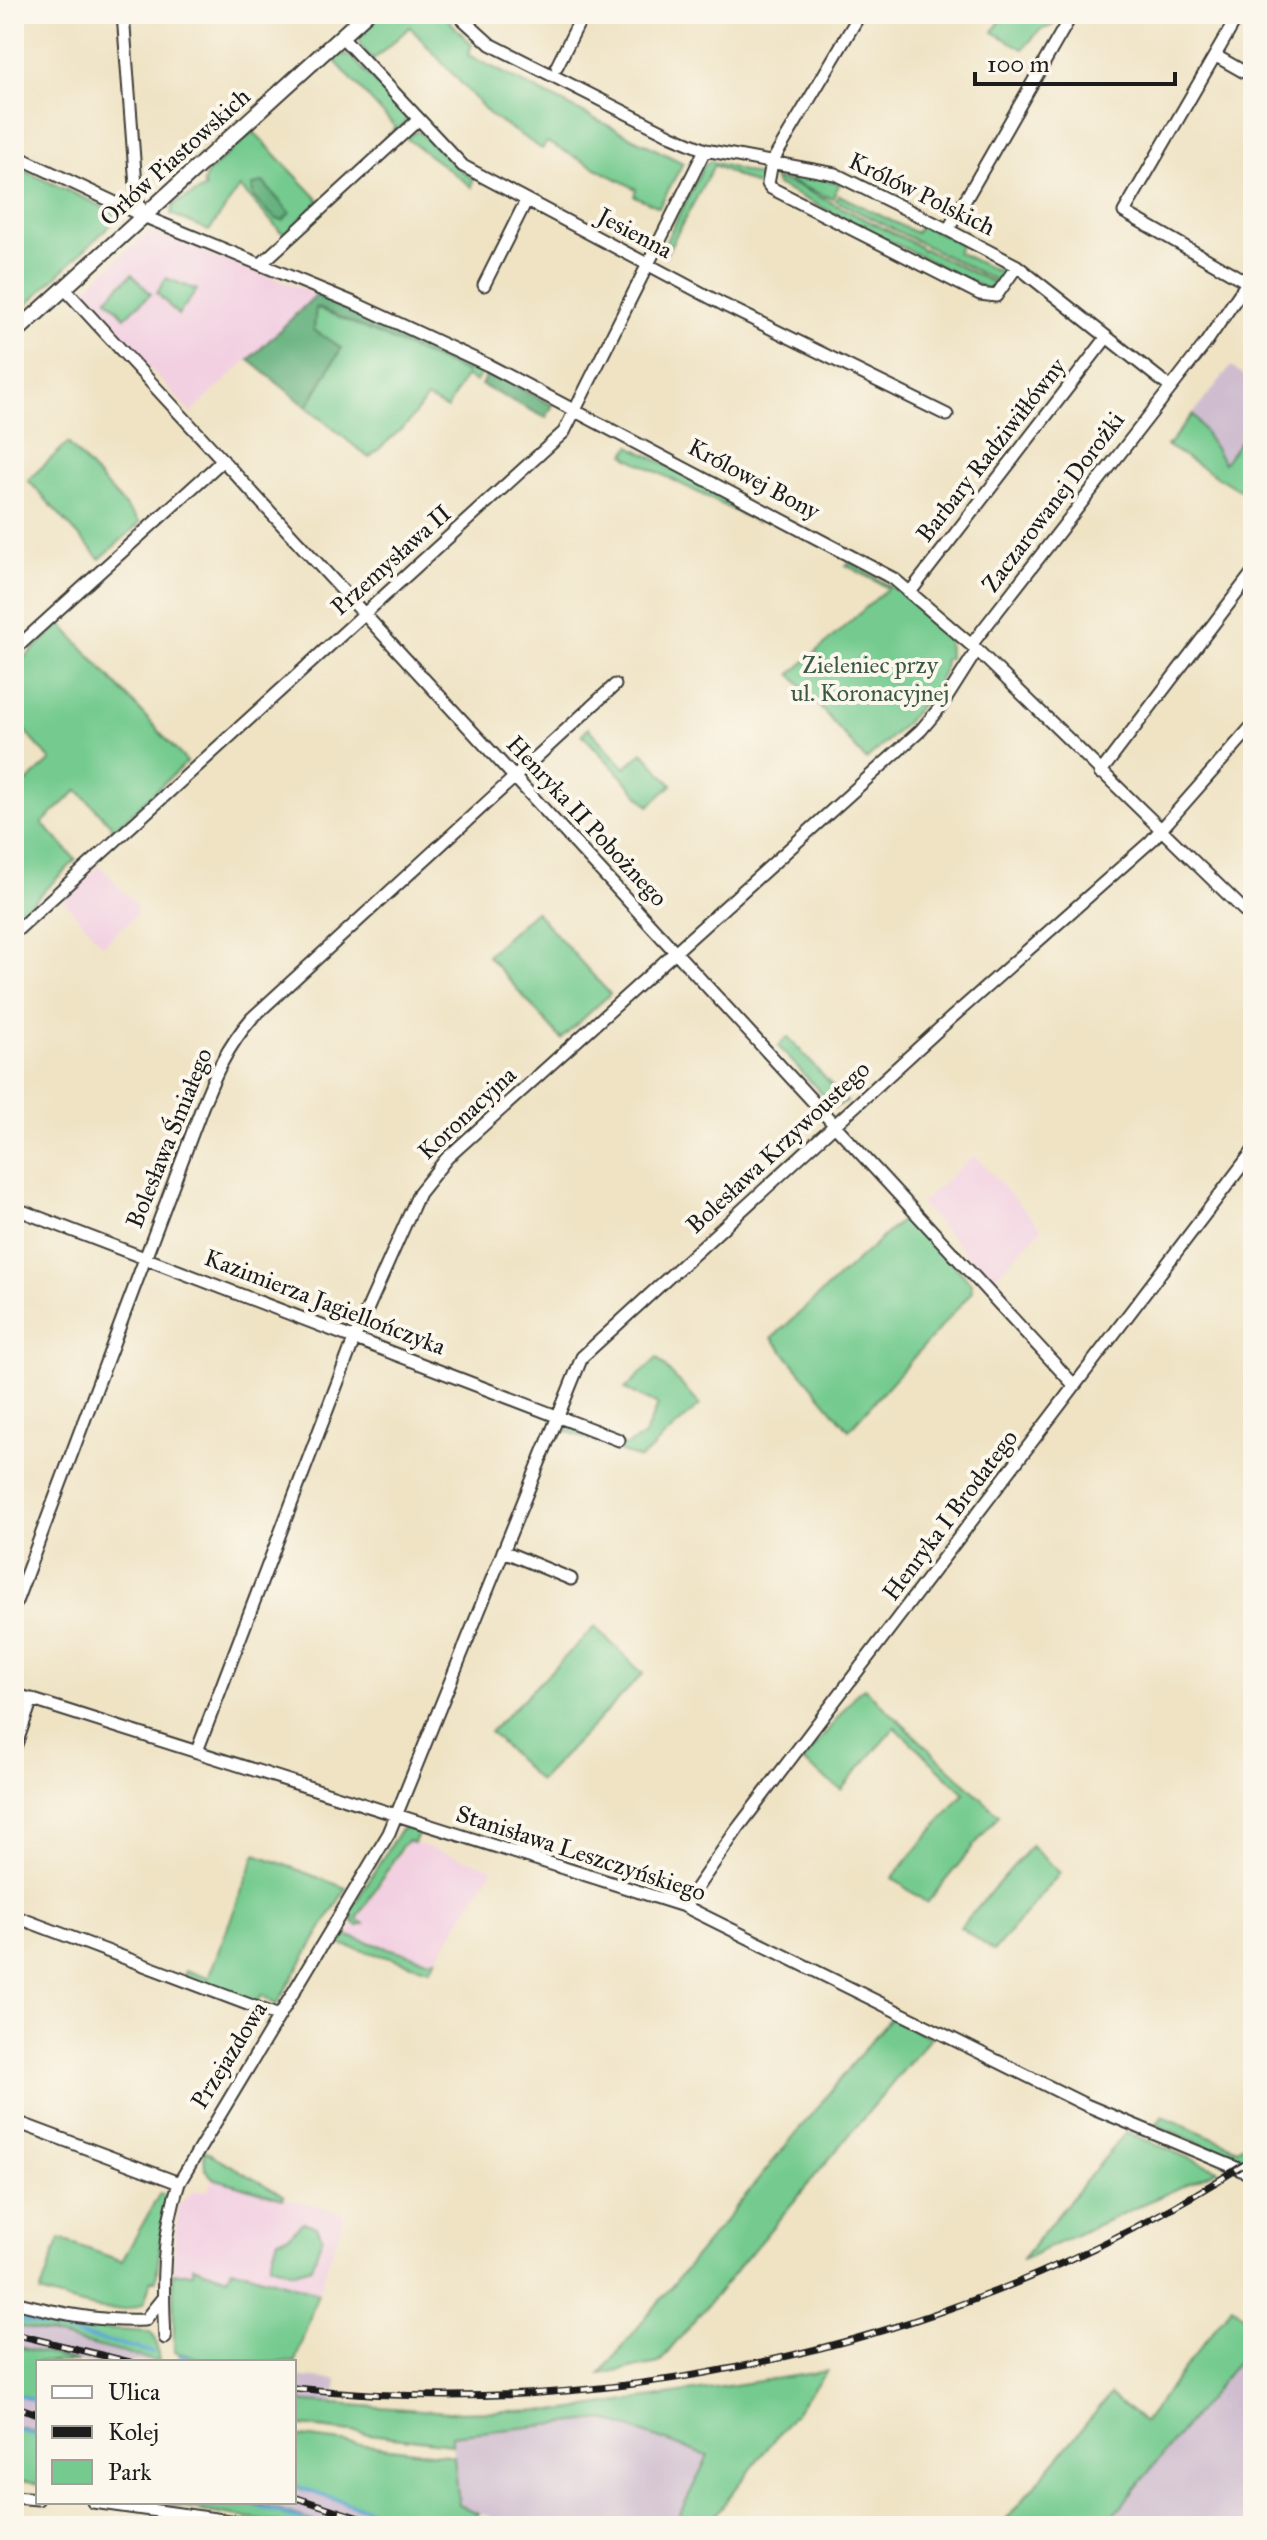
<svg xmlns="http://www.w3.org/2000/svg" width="1267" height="2540" viewBox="0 0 1267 2540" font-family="'IM FELL Great Primer',serif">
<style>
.built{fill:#f2cfe1}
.industrial{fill:#cfbdcf}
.green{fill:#75cb8f;stroke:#487456;stroke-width:2}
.forest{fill:#60af7a;stroke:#3e664b;stroke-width:2}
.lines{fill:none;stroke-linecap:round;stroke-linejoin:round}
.stream{stroke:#59a5d1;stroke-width:4}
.minor-casing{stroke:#3c3a35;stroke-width:15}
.tertiary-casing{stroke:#3c3a35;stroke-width:18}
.minor{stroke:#fff;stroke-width:11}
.tertiary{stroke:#fff;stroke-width:14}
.rail-casing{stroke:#1c1c1c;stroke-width:7}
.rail{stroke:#fbf7ec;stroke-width:4;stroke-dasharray:12;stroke-linecap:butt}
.labels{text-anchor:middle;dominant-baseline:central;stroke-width:8;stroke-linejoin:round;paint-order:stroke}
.street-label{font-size:24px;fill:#1c1c1c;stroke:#fbf7ec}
.park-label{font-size:24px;fill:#3b5944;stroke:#fbf7ec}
</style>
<rect width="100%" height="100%" fill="#fbf7ec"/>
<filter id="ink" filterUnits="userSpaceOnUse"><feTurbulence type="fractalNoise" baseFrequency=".0125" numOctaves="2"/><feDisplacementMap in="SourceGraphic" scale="16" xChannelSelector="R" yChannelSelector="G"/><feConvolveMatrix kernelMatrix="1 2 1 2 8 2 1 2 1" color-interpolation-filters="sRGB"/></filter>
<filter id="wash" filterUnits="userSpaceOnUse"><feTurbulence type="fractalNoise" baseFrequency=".006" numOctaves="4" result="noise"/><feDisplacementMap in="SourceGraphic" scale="32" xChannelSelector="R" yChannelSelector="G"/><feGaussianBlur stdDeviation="1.8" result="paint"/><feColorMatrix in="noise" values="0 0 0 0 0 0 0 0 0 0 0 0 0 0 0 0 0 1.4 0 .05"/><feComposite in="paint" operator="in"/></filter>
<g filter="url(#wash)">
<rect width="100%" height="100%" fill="#efe3c4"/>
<!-- built -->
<path class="built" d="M149,231L317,294L191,413L81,292Z
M100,866L137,906L136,915L103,945L63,900Z
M975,1155L1042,1229L991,1281L920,1203Z
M408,1841L493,1868L430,1969L342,1945Z
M213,2178L345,2214L318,2293L231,2268L227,2279L194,2266L193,2273H173L178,2205L194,2191H208Z"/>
<!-- industrial -->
<path class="industrial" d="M1231,366L1253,382V423L1224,463L1193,414Z
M14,2325L154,2362H78L14,2346Z
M1239,2362L1253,2374V2526H1105Z
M294,2376L337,2380L335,2407L294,2401Z
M14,2393L38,2401V2432L14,2426Z
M605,2419L708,2456L674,2526H514L459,2505L451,2435Z
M294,2485L324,2494L417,2526H327L254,2502H294Z"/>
<!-- green -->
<path class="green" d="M382,14H443L472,45L468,55L683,163L659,207L634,196L636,189L547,142L542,149L491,116L410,27L373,60L360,45L359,36Z
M993,14H1059L1052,26L1040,30L1023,49L993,32L1001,19Z
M337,54L351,56L407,117L405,123L374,152L372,150L396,128L333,59Z
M253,131L320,201L287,232H281L240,187L209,231L171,214L174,204L206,188L203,184L207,173Z
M414,132H420L451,163L473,179L472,187L407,139Z
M710,161L763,177L760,187L714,165L665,256L660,253L703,167Z
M14,166L121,215L14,317Z
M782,170L840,183L832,199L775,175Z
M774,179L800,187L919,246L922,251L924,249L998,285L988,290L777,185Z
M839,195L916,233L921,224L961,244L957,252L996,271L1001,263L1005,273L1000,283L835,200Z
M132,274L151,294L125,317L107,298Z
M166,278L197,290L178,315L157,293Z
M315,307L467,372L472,364L483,369L476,382L465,376L447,409L427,398L408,423L369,458L307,407L341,349L314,330Z
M1193,414L1224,463L1253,423V482L1248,479L1239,490L1167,446Z
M68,443L140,523L100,559L28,480Z
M630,446L760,514L757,522L629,458L625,454Z
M850,562L906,596L948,632L949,659H945C946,688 888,741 866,760L791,674L888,588L846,565Z
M61,624L187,762L111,832V825L78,790L42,823L76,860L14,920V784L19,789L51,760L14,719V667Z
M588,728L625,768L643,752L672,785L649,806L582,734Z
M535,911L610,994L561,1039L487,955Z
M788,1037L847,1102L834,1107L778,1046Z
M907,1215L971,1283L972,1292L849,1430L772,1338Z
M657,1358L700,1405L640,1459L566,1431L568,1426L626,1446L644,1436L658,1405L625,1389Z
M595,1627L643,1674L539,1781L490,1732Z
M864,1688L999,1815L927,1903L892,1878L964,1793L895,1727L841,1790L803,1762L858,1692Z
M407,1827L419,1831L414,1843L408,1841L402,1846L357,1919L364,1924L359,1926L354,1924L350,1911L400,1830Z
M1031,1846L1060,1873L994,1951L960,1927Z
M256,1854L346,1888L276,2005L262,1995L256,2004L184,1976L186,1970L208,1978Z
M338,1933L428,1960L437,1958L430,1969L331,1942Z
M890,2018L931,2037L659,2363L600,2374Z
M1163,2116L1237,2148L1253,2137V2152L1241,2161L1156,2125Z
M1126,2132L1218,2170L1021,2260Z
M204,2150L284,2196L283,2199L213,2178L205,2169Z
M160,2193L166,2196L156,2280H151L144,2303C116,2320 69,2301 40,2293L60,2239L122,2261Z
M303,2222L317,2227L322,2237L312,2267L294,2272L270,2265L278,2239L288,2236Z
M193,2266L227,2278L231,2268L318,2293L294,2365V2362H214L174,2352L173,2273H193Z
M1232,2306L1253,2323V2343L1105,2526H1001L1110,2395L1144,2422Z
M14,2311L86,2328L150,2332L156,2340L159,2362L14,2325Z
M14,2346L78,2362H38V2401L14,2393Z
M827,2371L707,2526H674L708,2456L605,2419L452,2435V2444L294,2425V2401L449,2412L567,2410Z
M14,2426L38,2432V2484L14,2480Z
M294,2436L454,2456L459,2505L478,2513L472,2526H417L294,2485Z
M150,2502H253L327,2526H292Z"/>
<!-- forest -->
<path class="forest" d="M263,182L290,213L283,220L276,219L253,197L252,186Z
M317,294L472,364L467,373L316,307L314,330L341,348L307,407L249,360Z
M488,372L553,405L546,418L481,385Z"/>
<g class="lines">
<!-- stream -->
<path class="stream" d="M14,2319L152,2352
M179,2356L204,2362
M14,2393L38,2402
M14,2428L38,2436
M294,2486L419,2526
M245,2502L319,2526"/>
</g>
</g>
<g filter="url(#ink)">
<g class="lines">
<!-- minor casing -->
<g class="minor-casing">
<path id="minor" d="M123,14L137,199L143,215
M457,14L490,44L672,136L705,150L835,174L948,230L1017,266L1170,387
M860,14L772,162L768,184L771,188L980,294L996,296L1017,266
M1239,14L1124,212L1252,285
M341,36L463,166L724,305L947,415
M1216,56L1253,77
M557,66L583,14
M14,155L143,216L354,303L488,365L894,579L977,650L1253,919
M948,230L1072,14
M261,264L418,120
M484,285L526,201
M65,289L1074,1385
M911,591L1107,337
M971,645L1205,344L1253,274
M14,650L223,460
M1100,773L1253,572
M14,933L564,432L705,150
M14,1208L619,1440
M503,1551L571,1579
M14,1607L201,1110C214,1076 227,1047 252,1018L615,685
M14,1694L684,1906L1086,2105L1253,2175
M14,1750L32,1699
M197,1751L355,1337L419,1193L447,1158L921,730L942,705L977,650
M684,1906L738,1828L1253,1151
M14,1916L279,2016
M14,2121L179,2183
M14,2302C58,2313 99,2322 145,2320L162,2299
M165,2338C162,2286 162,2233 179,2183L389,1833L582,1357L950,1019L1151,841L1253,725
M14,2497L38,2499
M93,2502L266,2526"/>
</g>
<!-- tertiary casing -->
<g class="tertiary-casing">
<path id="tertiary" d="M14,334L366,14"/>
</g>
<!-- minor -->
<use href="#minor" class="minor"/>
<!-- tertiary -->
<use href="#tertiary" class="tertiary"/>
<!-- rail casing -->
<g class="rail-casing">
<path id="rail" d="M14,2334L130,2362
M294,2388C628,2423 971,2341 1253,2159
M14,2406L38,2414
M294,2497L384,2526"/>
</g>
<!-- rail -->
<use href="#rail" class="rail"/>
</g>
</g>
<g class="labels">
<!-- street labels -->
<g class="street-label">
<text transform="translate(175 157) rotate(-42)">Orłów Piastowskich</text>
<text transform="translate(922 194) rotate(26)">Królów Polskich</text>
<text transform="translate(635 233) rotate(28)">Jesienna</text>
<text transform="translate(991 450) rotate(-52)">Barbary Radziwiłłówny</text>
<text transform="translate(754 479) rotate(28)">Królowej Bony</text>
<text transform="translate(1053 502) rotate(-53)">Zaczarowanej Dorożki</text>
<text transform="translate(391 560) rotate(-42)">Przemysława II</text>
<text transform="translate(587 821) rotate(47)">Henryka II Pobożnego</text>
<text transform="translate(467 1113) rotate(-43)">Koronacyjna</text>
<text transform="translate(169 1138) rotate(-68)">Bolesława Śmiałego</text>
<text transform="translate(778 1147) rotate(-43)">Bolesława Krzywoustego</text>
<text transform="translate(325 1302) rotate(21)">Kazimierza Jagiellończyka</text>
<text transform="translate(950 1515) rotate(-53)">Henryka I Brodatego</text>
<text transform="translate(581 1853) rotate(18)">Stanisława Leszczyńskiego</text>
<text transform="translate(229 2055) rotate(-58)">Przejazdowa</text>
</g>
<!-- park labels -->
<g class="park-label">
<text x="870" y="665">Zieleniec przy<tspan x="870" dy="28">ul. Koronacyjnej</tspan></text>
</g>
</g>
<!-- margin -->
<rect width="1267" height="2540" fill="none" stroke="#fbf7ec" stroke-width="48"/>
<!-- legend -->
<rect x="36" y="2360" width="260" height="144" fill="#fbf7ec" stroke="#a29f99" stroke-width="2"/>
<rect x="52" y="2386" width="40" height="12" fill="#ffffff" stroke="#a29f99" stroke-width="2"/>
<text x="108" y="2400" font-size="24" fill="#1c1c1c">Ulica</text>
<rect x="52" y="2426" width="40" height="12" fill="#1c1c1c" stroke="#a29f99" stroke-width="2"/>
<text x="108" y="2440" font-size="24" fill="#1c1c1c">Kolej</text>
<rect x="52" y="2460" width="40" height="24" fill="#75cb8f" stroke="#a29f99" stroke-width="2"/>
<text x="108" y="2480" font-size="24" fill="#1c1c1c">Park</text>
<!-- scale -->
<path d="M975 72v12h200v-12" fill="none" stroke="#1c1c1c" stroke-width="4"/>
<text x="987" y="72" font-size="24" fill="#1c1c1c" stroke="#fbf7ec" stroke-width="6" paint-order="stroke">100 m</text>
</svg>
